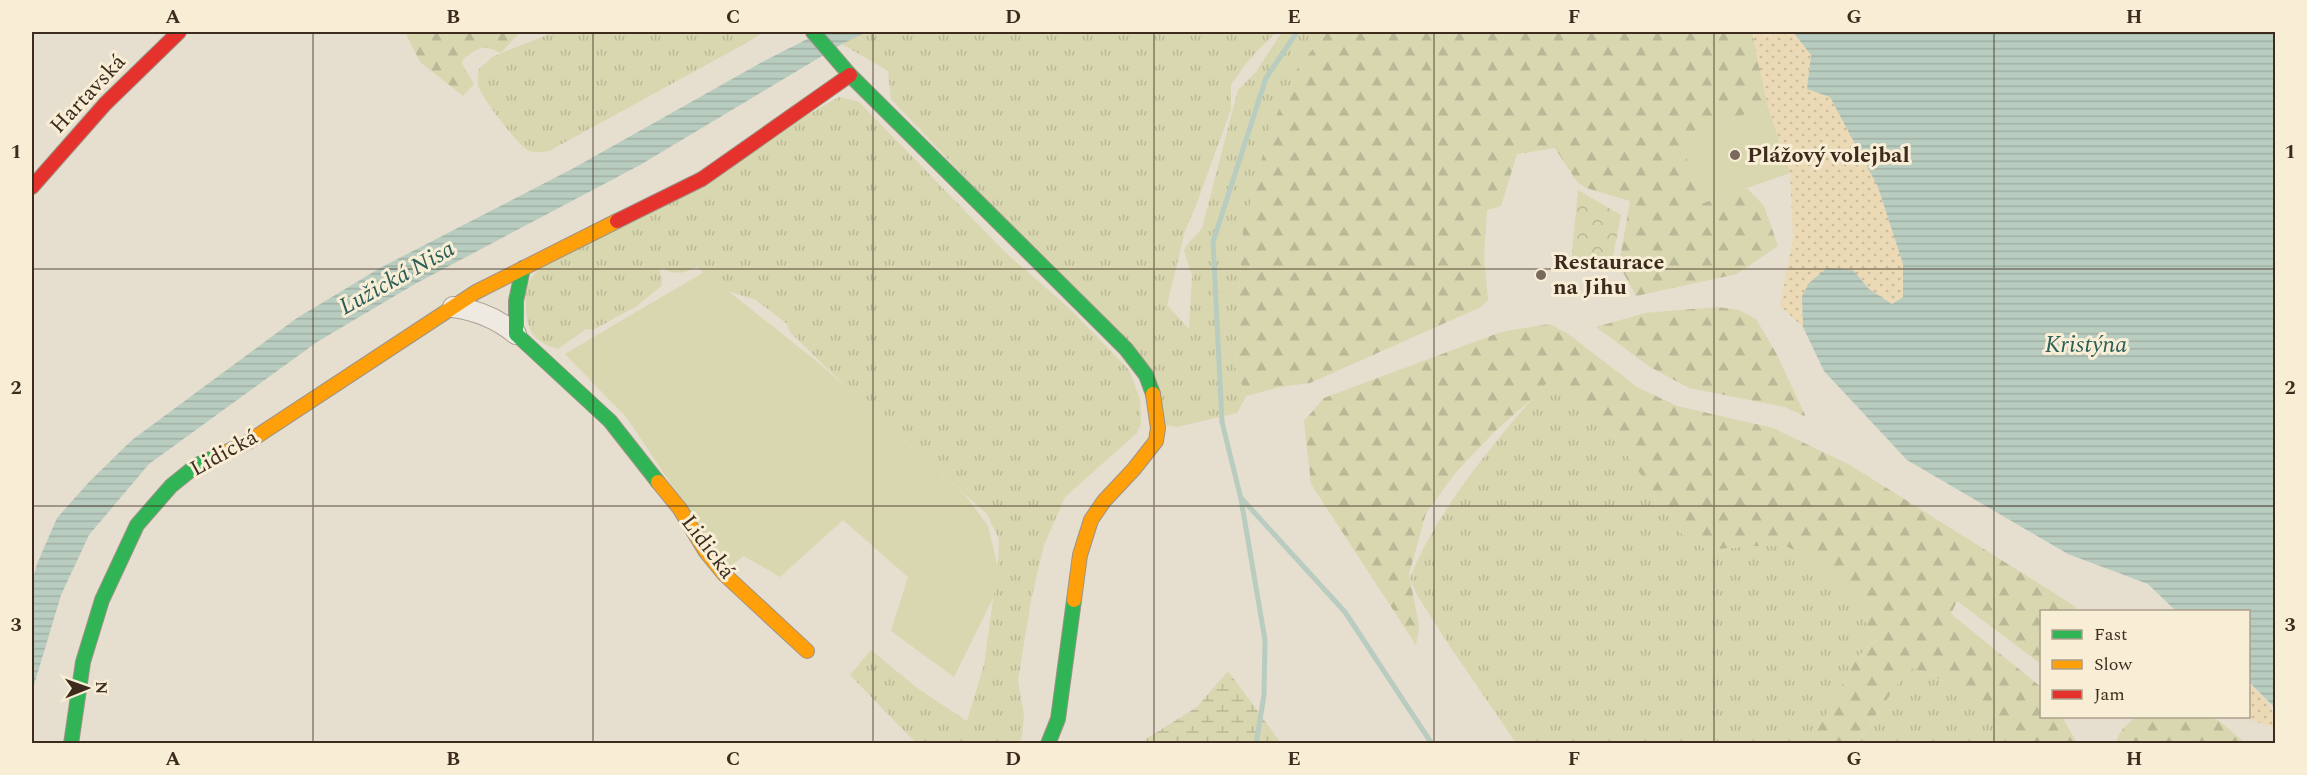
<svg xmlns="http://www.w3.org/2000/svg" width="2307" height="775" viewBox="0 0 2307 775" font-family="Spectral,serif">
<style>
.grass{fill:url(#grass-tufts)}
.forest{fill:url(#forest-firs)}
.wetland{fill:url(#wetland-marsh)}
.sand{fill:url(#sand-dots)}
.park{fill:url(#park-crowns)}
.garden{fill:#d8d7b0}
.water{fill:url(#water-rules)}
.lines{fill:none;stroke-linecap:round;stroke-linejoin:round}
.stream{stroke:#b9ccc0;stroke-width:5}
.street-casing{stroke:#aca397;stroke-width:22}
.fast-casing{stroke:#9c9387;stroke-width:16}
.slow-casing{stroke:#9c9387;stroke-width:16}
.jam-casing{stroke:#9c9387;stroke-width:16}
.street{stroke:#eeeae1;stroke-width:20}
.fast{stroke:#30b455;stroke-width:14}
.slow{stroke:#ff9f0a;stroke-width:14}
.jam{stroke:#e5322d;stroke-width:14}
.grid{fill:none;stroke:#3d2c1e;stroke-width:1.5;stroke-opacity:0.55}
.poi-dot{fill:#786a5c;stroke:#f8edd5;stroke-width:2}
.labels{text-anchor:middle;dominant-baseline:central;stroke-width:6;stroke-linejoin:round;paint-order:stroke}
.street-label{font-size:22px;fill:#3d2c1e;stroke:#f8edd5}
.poi-label{font-size:22px;font-weight:bold;fill:#3d2c1e;stroke:#f8edd5;text-anchor:start}
.water-label{font-size:24px;font-style:italic;fill:#2c5e59;stroke:#f8edd5}
.neatline{fill:none;stroke:#3d2c1e;stroke-width:2}
.grid-label{font-size:20px;text-anchor:middle;font-weight:bold;fill:#3d2c1e}
</style>
<defs>
<pattern id="grass-tufts" width="24" height="20" patternUnits="userSpaceOnUse" patternTransform="scale(1.5)"><rect width="24" height="20" fill="#d8d7b0"/><path d="M3 7l-1-3M5 7V3M7 7l1-3M15 17l-1-3M17 17v-4M19 17l1-3" fill="none" stroke="#bab997"/></pattern>
<pattern id="forest-firs" width="22" height="20" patternUnits="userSpaceOnUse" patternTransform="scale(1.5)"><rect width="22" height="20" fill="#d8d7b0"/><path d="M5 1l3.5 6h-7zM16 11l3.5 6h-7z" fill="#bab997"/></pattern>
<pattern id="wetland-marsh" width="20" height="14" patternUnits="userSpaceOnUse" patternTransform="scale(1.5)"><rect width="20" height="14" fill="#d8d7b0"/><path d="M1 5h8M5 5V1M11 12h8M15 12V8" fill="none" stroke="#bab997"/></pattern>
<pattern id="sand-dots" width="8" height="8" patternUnits="userSpaceOnUse" patternTransform="scale(1.5)"><rect width="8" height="8" fill="#ebdab5"/><path d="M2 2h.1M6 6h.1" fill="none" stroke="#cabb9b" stroke-width="1.8" stroke-linecap="round"/></pattern>
<pattern id="park-crowns" width="20" height="18" patternUnits="userSpaceOnUse" patternTransform="scale(1.5)"><rect width="20" height="18" fill="#d8d7b0"/><path d="M2 6a3 3 0 1 1 6 0M12 15a3 3 0 1 1 6 0" fill="none" stroke="#bab997"/></pattern>
<pattern id="water-rules" width="6" height="5" patternUnits="userSpaceOnUse" patternTransform="scale(1.5)"><rect width="6" height="5" fill="#b9ccc0"/><path d="M0 2.5h6" fill="none" stroke="#a0afa5"/></pattern>
</defs>
<rect width="100%" height="100%" fill="#e6dece"/>
<!-- grass -->
<path class="grass" d="M555,32H764L748,42L549,151C541,152 533,154 526,149C515,141 484,100 479,88C477,82 478,75 479,69L494,56Z
M867,32H1045L1049,35L1051,32H1276L1247,62L1231,85V109L1197,203L1185,231L1167,305L1189,329L1192,276L1184,250C1189,240 1196,237 1202,228L1238,90L1255,73L1282,32H1326L1297,69L1269,132L1243,229L1235,366L1246,396L1237,413L1177,427L1165,425L1153,376L891,99L888,71L842,44Z
M839,97L859,102L1005,252L1070,309L1129,370L1140,399L1141,424L1137,433L1065,497L1044,545L1031,600L1018,681L1024,715L1022,736L1019,743H916L850,675L871,650L917,688L967,721L984,665L998,563L999,539L987,514L852,393L790,332L786,323L756,300L727,291L697,267C683,273 676,276 663,268L659,270L662,279L661,286L637,306L593,330L586,329L558,349C522,339 527,318 525,286L540,268Z
M1549,379L1581,407L1606,424L1680,532L1707,550L1753,546H1785L1813,558L1842,582L1858,605L1875,642L1856,658L1828,712L1806,743H1516L1449,645L1417,595L1410,578C1438,507 1499,437 1549,379Z
M1912,668L1955,685L1962,690L2014,743L1857,744L1899,682Z"/>
<!-- forest -->
<path class="forest" d="M405,32H520L501,53C482,44 480,47 463,59L462,64L474,84L463,96L420,62Z
M1326,32H1752L1768,107L1679,136L1703,203L1747,188L1764,206L1778,246L1737,274L1636,296L1619,265L1630,201L1586,188L1577,182L1555,148L1517,154L1501,206L1487,210L1484,257L1488,300L1481,307L1310,383L1280,387L1246,396L1235,366L1243,229L1269,132L1297,69Z
M1717,307L1739,310L1756,319L1776,353L1806,417L1785,407L1689,388L1650,367L1596,327L1645,313Z
M1549,324L1567,333L1637,387L1677,406L1773,428L1850,465L2076,607V611L2042,612L2041,664L1957,601L1951,614L2041,687L2042,716L2062,717L2077,743H2014L1962,690L1955,685L1912,668L1899,682L1857,743H1806L1828,712L1856,658L1875,642L1858,605L1842,582L1813,558L1785,546H1753L1707,550L1680,532L1606,424L1581,407L1549,380L1534,397L1493,433L1456,472L1426,513L1409,574L1419,626L1416,645L1311,484L1304,421L1324,398L1501,332Z
M2137,717L2200,716L2218,720L2245,743H2116C2119,731 2127,723 2137,717Z"/>
<!-- wetland -->
<path class="wetland" d="M1228,671L1281,743H1147L1146,739L1197,707Z"/>
<!-- sand -->
<path class="sand" d="M1752,32H1759L1770,36L1776,32H1793L1811,55L1807,89L1830,96L1878,187L1903,264V297L1892,304L1869,289L1853,270L1802,296L1803,327L1780,306L1793,239L1790,173L1768,107Z
M2249,684C2263,696 2276,708 2275,727L2250,720L2245,717L2248,716Z"/>
<!-- park -->
<path class="park" d="M1578,190L1621,215L1613,256L1571,263Z"/>
<!-- garden -->
<path class="garden" d="M1768,107L1790,173L1703,203L1679,136Z
M704,272L820,364L965,495L988,526L998,568L994,596L954,677L891,631L908,577L843,520L780,577L744,556L727,568L627,418L565,354Z"/>
<!-- water -->
<path class="water" d="M821,32H867L842,44L640,165L415,284L317,342L149,464L89,535L61,595L34,685L32,722V582L37,564L57,518L89,482L132,440L297,318L380,268L572,169L764,61Z
M1793,32H2275V708L2249,682L2248,612L2176,611L2148,584L2068,554L1907,460L1824,371L1803,327L1802,296L1809,283L1827,268L1853,270L1869,289L1892,304L1903,297V264L1878,187L1830,97L1807,89L1811,55Z"/>
<g class="lines">
<!-- stream -->
<path class="stream" d="M1242,499L1345,612L1432,744
M1256,744L1264,695L1265,640L1241,499L1222,422L1213,242L1266,78L1297,32"/>
<!-- street casing -->
<g class="street-casing">
<path id="street" d="M453,307C476,310 498,319 516,334"/>
</g>
<!-- fast casing -->
<g class="fast-casing">
<path id="fast" d="M813,32L850,75L1126,349L1146,375L1153,394
M523,268L516,301V334L610,421L658,482
M71,744L83,662L102,600L137,525L171,486L197,465L224,453
M1048,744L1058,719L1074,600"/>
</g>
<!-- slow casing -->
<g class="slow-casing">
<path id="slow" d="M224,453L248,442L476,292L617,221
M658,482L680,509L706,552L724,574L807,651
M1074,600L1080,555L1091,520L1104,501L1134,469L1156,441L1158,428L1153,394"/>
</g>
<!-- jam casing -->
<g class="jam-casing">
<path id="jam" d="M32,187L105,104L179,32
M617,221L702,179L850,75"/>
</g>
<!-- street -->
<use href="#street" class="street"/>
<!-- fast -->
<use href="#fast" class="fast"/>
<!-- slow -->
<use href="#slow" class="slow"/>
<!-- jam -->
<use href="#jam" class="jam"/>
</g>
<!-- grid -->
<path class="grid" d="M313,32V744M593,32V744M873,32V744M1154,32V744M1434,32V744M1714,32V744M1994,32V744M32,269H2276M32,506H2276"/>
<!-- markers -->
<g class="poi-dot">
<circle cx="1735" cy="155" r="6"/>
<circle cx="1541" cy="275" r="6"/>
</g>
<g class="labels">
<!-- street labels -->
<g class="street-label">
<text transform="translate(88 94) rotate(-47)">Hartavská</text>
<text transform="translate(224 453) rotate(-29)">Lidická</text>
<text transform="translate(708 547) rotate(53)">Lidická</text>
</g>
<!-- poi labels -->
<g class="poi-label">
<text x="1747" y="155">Plážový volejbal</text>
<text x="1553" y="262">Restaurace<tspan x="1553" dy="25">na Jihu</tspan></text>
</g>
<!-- water labels -->
<g class="water-label">
<text transform="translate(397 278) rotate(-29)">Lužická Nisa</text>
<text x="2086" y="345">Kristýna</text>
</g>
</g>
<!-- border -->
<rect width="2307" height="775" fill="none" stroke="#f8edd5" stroke-width="66"/>
<!-- legend -->
<rect x="2040" y="610" width="210" height="108" fill="#f8edd5" stroke="#ada08c" stroke-width="1.5"/>
<rect x="2052" y="630" width="30" height="9" fill="#30b455" stroke="#ada08c" stroke-width="1.5"/>
<text x="2094" y="640" font-size="18" fill="#3d2c1e">Fast</text>
<rect x="2052" y="660" width="30" height="9" fill="#ff9f0a" stroke="#ada08c" stroke-width="1.5"/>
<text x="2094" y="670" font-size="18" fill="#3d2c1e">Slow</text>
<rect x="2052" y="690" width="30" height="9" fill="#e5322d" stroke="#ada08c" stroke-width="1.5"/>
<text x="2094" y="700" font-size="18" fill="#3d2c1e">Jam</text>
<!-- north arrow -->
<g transform="translate(87 688) rotate(89)" stroke="#f8edd5" stroke-width="4.5" paint-order="stroke">
<path d="M0-4.5L10 22L0 15L-10 22Z" fill="#3d2c1e"/>
<text y="-9" font-size="16" font-weight="bold" text-anchor="middle" fill="#3d2c1e">N</text>
</g>
<rect x="33" y="33" width="2241" height="709" class="neatline"/>
<g class="grid-label">
<text x="173" y="23">A</text>
<text x="453" y="23">B</text>
<text x="733" y="23">C</text>
<text x="1013" y="23">D</text>
<text x="1294" y="23">E</text>
<text x="1574" y="23">F</text>
<text x="1854" y="23">G</text>
<text x="2134" y="23">H</text>
<text x="16" y="158">1</text>
<text x="2290" y="158">1</text>
<text x="16" y="394">2</text>
<text x="2290" y="394">2</text>
<text x="16" y="631">3</text>
<text x="2290" y="631">3</text>
<text x="173" y="765">A</text>
<text x="453" y="765">B</text>
<text x="733" y="765">C</text>
<text x="1013" y="765">D</text>
<text x="1294" y="765">E</text>
<text x="1574" y="765">F</text>
<text x="1854" y="765">G</text>
<text x="2134" y="765">H</text>
</g>
</svg>
